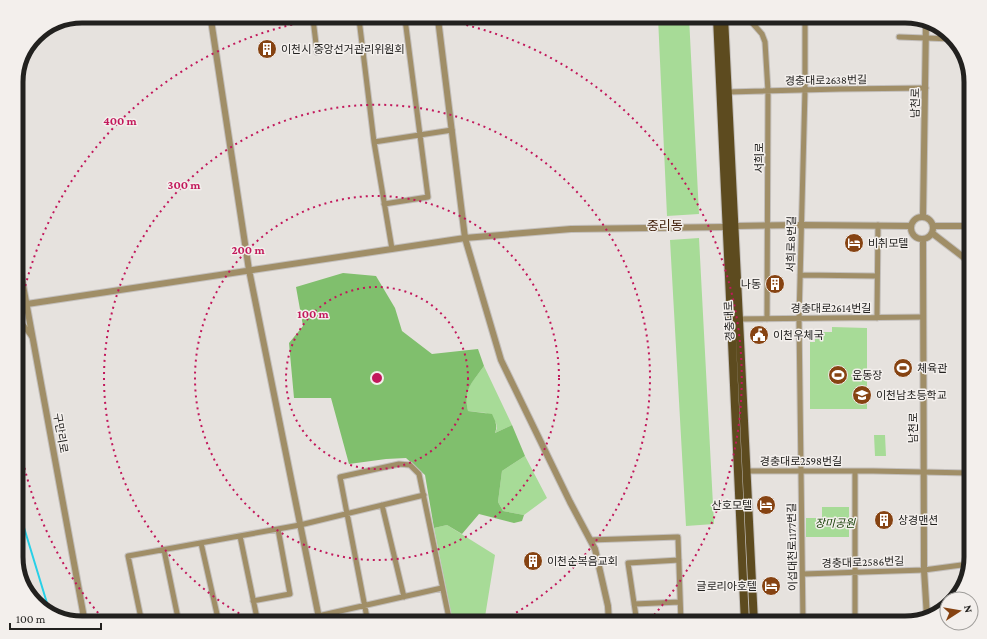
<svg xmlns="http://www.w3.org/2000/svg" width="987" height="639" viewBox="0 0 987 639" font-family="'Crimson Pro','Noto Sans KR',serif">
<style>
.green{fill:#a7db97}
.forest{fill:#80bf6d}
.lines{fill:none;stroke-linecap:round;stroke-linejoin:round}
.stream{stroke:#28d0e7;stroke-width:2}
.minor-casing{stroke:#c3bfbc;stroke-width:7}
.tertiary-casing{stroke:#c3bfbc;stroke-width:8}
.primary-casing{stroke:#c3bfbc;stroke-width:10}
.minor{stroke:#a08e67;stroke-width:5}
.tertiary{stroke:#a08e67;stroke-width:6}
.primary{stroke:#5d4b1f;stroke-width:8}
.ring{fill:none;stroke:#c2185b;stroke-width:2;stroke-dasharray:2 4}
.labels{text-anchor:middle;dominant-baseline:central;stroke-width:3;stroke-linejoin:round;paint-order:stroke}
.poi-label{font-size:11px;fill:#22211f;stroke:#f3efec;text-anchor:start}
.street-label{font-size:11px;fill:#22211f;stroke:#f3efec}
.park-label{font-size:11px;font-style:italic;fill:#184107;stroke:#f3efec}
.quarter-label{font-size:13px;fill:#42210c;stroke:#f3efec}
.rim{fill:none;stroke:#22211f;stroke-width:5}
.centre{fill:#c2185b;stroke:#f3efec;stroke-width:2}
.ring-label{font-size:12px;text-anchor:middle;font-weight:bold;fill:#c2185b;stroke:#f3efec;stroke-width:3;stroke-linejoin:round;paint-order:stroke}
</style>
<rect width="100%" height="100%" fill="#e6e2de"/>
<!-- green -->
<path class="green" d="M658,17H689L699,214L667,216Z
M699,238L714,524L686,526L670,240Z
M832,327L867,328V409H810V342H815V332H832Z
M484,366L512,425L495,433L497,428L496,423L486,413L468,411C463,389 471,384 484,366Z
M874,435H885L886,456H875Z
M525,456L547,498L524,515L503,511L498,502L502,471Z
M822,507H849V537H806V518H822Z
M447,525L495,555L484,623H453L434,528Z"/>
<!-- forest -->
<path class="forest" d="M343,273L376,276L395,308L402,331L432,354L478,349L484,366C472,383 463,389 468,411L492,414C495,421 498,425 495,433L512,425L525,456L502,471L498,502L503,511L524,515L522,521L514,523L479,514L462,534L447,525L434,528L425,475L406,458L386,459L349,464L331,398H294L289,343L303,326L296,287Z"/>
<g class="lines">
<!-- stream -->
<path class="stream" d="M16,408L19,415L22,452V521L50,613"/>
<!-- minor casing -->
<g class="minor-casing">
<path id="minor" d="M747,17L762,34L765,42L768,91L767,319
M313,19L317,52
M359,19L374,142L392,249
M899,37L953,39
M728,92L840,89L926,88
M374,142L452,130
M384,204L428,197L405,19
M800,275L877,276
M16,285L19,270
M16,306L27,304
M968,316V564
M16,318L24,326L32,337
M877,318L878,225
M739,319L923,317
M747,471H873L970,473
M855,471V623
M382,505L404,597
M240,536L258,623
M590,540L678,537L681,623
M201,543L219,623
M164,550L179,623
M803,574L924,570L969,564
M253,601L290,594L278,529
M634,604L680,602
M142,623L128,556L300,525L424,495
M277,623L318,616L442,588
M368,623L340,477L399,464L410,465L419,474L450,623
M637,623L628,563L679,560
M803,623L799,319L805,90V17"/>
</g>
<!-- tertiary casing -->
<g class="tertiary-casing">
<path id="tertiary" d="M438,19L465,238L501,360L570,502L595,549L608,606L609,623
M211,20L249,270L320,623
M911 228a11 11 0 1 1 22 0a11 11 0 1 1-22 0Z
M923,217L926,22
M735,226L801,225L911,226
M933,226H971
M932,233L971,263
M923,239L924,570L927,617
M16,247L85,623
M27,304L465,238L571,229L726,227"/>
</g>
<!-- primary casing -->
<g class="primary-casing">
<path id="primary" d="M717,17L745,623
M724,17L754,623"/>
</g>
<!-- minor -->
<use href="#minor" class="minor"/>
<!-- tertiary -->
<use href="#tertiary" class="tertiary"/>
<!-- primary -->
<use href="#primary" class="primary"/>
</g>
<!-- distance rings -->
<g class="ring">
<circle cx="377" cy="378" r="91"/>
<circle cx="377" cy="378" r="182"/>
<path d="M255 622A273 273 0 1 1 499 622"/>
<path d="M106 622A364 364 0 0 1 17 429M17 327A364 364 0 0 1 314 20M437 19A364 364 0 0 1 648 622"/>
</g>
<!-- icons -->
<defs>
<g id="building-disc" transform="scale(1)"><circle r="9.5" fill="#864312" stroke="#f3efec"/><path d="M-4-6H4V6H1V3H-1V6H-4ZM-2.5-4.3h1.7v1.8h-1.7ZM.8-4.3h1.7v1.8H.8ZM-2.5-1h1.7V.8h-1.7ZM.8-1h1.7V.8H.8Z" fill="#fff"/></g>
<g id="hotel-disc" transform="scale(1)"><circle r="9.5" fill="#864312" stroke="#f3efec"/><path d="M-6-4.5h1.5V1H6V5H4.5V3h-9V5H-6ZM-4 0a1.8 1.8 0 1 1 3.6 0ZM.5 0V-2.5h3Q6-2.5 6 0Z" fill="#fff"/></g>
<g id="civic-disc" transform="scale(1)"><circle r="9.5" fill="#864312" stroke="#f3efec"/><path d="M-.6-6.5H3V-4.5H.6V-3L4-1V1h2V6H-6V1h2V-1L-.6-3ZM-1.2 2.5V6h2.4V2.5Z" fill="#fff"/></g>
<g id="stadium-disc" transform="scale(1)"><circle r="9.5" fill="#864312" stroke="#f3efec"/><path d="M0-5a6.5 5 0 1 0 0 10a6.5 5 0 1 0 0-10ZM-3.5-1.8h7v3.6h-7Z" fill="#fff"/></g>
<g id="school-disc" transform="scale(1)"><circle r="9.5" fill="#864312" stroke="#f3efec"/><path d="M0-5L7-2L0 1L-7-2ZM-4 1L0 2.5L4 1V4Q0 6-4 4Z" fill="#fff"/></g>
</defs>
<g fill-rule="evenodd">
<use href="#building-disc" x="267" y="49"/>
<use href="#hotel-disc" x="854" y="243"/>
<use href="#building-disc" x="775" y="284"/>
<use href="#civic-disc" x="759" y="335"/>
<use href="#stadium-disc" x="903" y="368"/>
<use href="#stadium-disc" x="838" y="375"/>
<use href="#school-disc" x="862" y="395"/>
<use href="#hotel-disc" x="766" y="505"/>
<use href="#building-disc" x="884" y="520"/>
<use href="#building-disc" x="533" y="561"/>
<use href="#hotel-disc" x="771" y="586"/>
</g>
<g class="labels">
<!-- poi labels -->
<g class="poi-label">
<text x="281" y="49">이천시 중앙선거관리위원회</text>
<text x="868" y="243">비취모텔</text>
<text x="761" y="284" text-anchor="end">나동</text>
<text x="773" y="335">이천우체국</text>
<text x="917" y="368">체육관</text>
<text x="852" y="375">운동장</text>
<text x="876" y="395">이천남초등학교</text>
<text x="752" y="505" text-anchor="end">산호모텔</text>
<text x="898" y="520">상경맨션</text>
<text x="547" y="561">이천순복음교회</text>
<text x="757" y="586" text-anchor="end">글로리아호텔</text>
</g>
<!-- street labels -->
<g class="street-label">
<text transform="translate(826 80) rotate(-1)">경충대로2638번길</text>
<text transform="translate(915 103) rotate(-89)">남천로</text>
<text transform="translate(759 158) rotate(-90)">서희로</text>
<text transform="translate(791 244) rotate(-89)">서희로8번길</text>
<text x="831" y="308">경충대로2614번길</text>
<text transform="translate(729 321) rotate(-93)">경충대로</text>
<text transform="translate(913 428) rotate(-90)">남천로</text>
<text transform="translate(61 433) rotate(80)">구만리로</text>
<text x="801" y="461">경충대로2598번길</text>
<text transform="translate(792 547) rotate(-91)">이섭대천로1177번길</text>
<text transform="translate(863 562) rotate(-2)">경충대로2586번길</text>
</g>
<!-- park labels -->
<g class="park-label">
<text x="835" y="523">장미공원</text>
</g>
<!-- quarter labels -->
<g class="quarter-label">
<text x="665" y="225">중리동</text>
</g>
</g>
<!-- crop -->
<path d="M0 0H987V639H0ZM82 23H905A59 59 0 0 1 964 82V557A59 59 0 0 1 905 616H82A59 59 0 0 1 23 557V82A59 59 0 0 1 82 23Z" fill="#f3efec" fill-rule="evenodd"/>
<path class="rim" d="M82 23H905A59 59 0 0 1 964 82V557A59 59 0 0 1 905 616H82A59 59 0 0 1 23 557V82A59 59 0 0 1 82 23Z"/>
<circle cx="377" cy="378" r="6" class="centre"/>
<g class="ring-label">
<text x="120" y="125">400 m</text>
<text x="184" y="189">300 m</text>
<text x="248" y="254">200 m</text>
<text x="313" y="318">100 m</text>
</g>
<!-- north arrow -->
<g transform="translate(959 611) rotate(78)"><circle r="19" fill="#f3efec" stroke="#9f9d9a"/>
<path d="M0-3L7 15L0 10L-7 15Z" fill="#864312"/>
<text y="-6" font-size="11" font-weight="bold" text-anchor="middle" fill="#22211f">N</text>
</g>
<!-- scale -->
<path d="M10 623v6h91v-6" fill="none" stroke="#22211f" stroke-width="2"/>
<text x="16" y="623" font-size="12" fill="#22211f" stroke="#f3efec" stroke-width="3" paint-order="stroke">100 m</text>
</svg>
